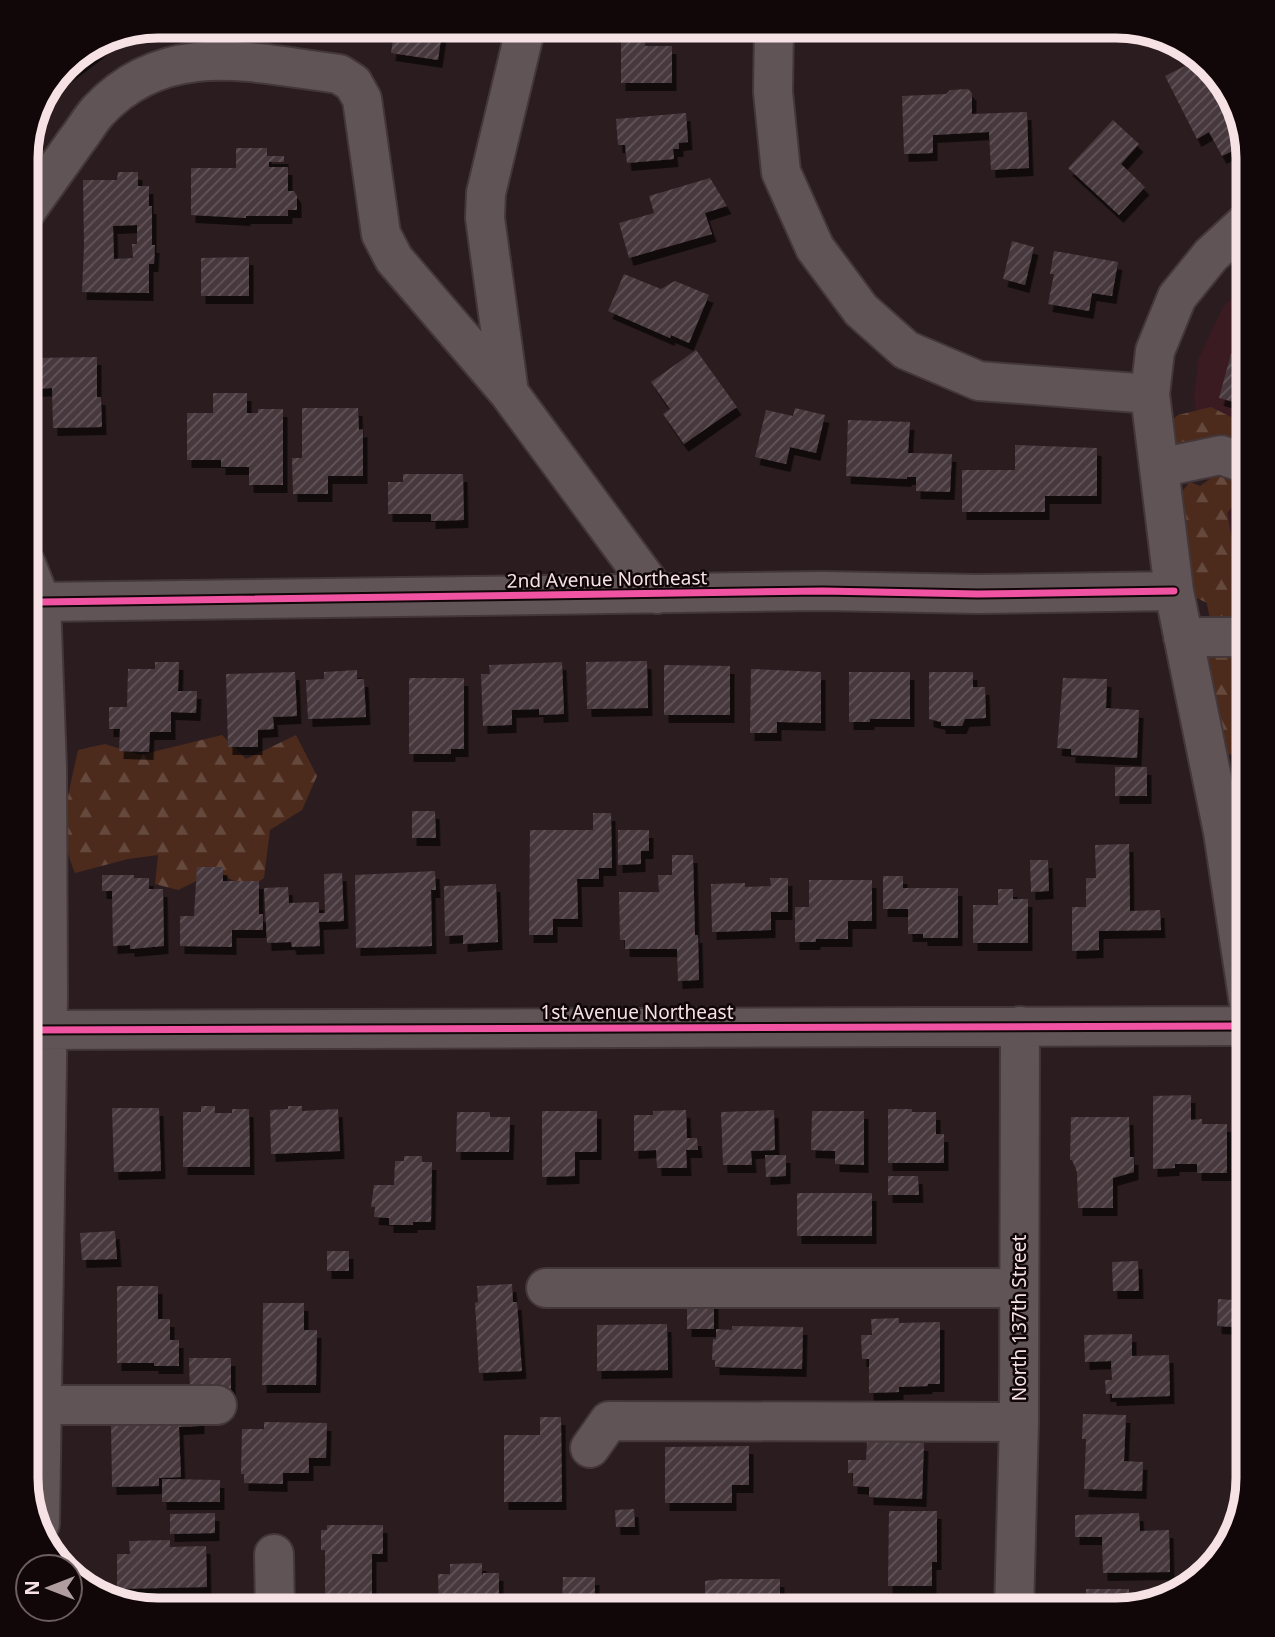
<svg xmlns="http://www.w3.org/2000/svg" width="1275" height="1637" viewBox="0 0 1275 1637" font-family="'Noto Sans',sans-serif">
<style>
.built{fill:#3b1b22}
.forest{fill:url(#forest-firs)}
.building{fill:url(#building-hatch);fill-rule:evenodd;filter:url(#shadow)}
.lines{fill:none;stroke-linecap:round;stroke-linejoin:round}
.minor-casing{stroke:#433739;stroke-width:42}
.minor{stroke:#615456;stroke-width:38}
.cycleway-casing{stroke:#110608;stroke-width:11}
.cycleway{stroke:#f153a3;stroke-width:7}
.labels{text-anchor:middle;dominant-baseline:central;stroke-width:5;stroke-linejoin:round;paint-order:stroke}
.street-label{font-size:19px;fill:#f6e2e5;stroke:#110608}
.rim{fill:none;stroke:#f6e2e5;stroke-width:9}
</style>
<defs>
<pattern id="forest-firs" width="22" height="20" patternUnits="userSpaceOnUse" patternTransform="scale(1.75)"><rect width="22" height="20" fill="#4c2b1c"/><path d="M5 1l3.5 6h-7zM16 11l3.5 6h-7z" fill="#66493d"/></pattern>
<pattern id="building-hatch" width="6" height="6" patternUnits="userSpaceOnUse" patternTransform="scale(1.75)"><rect width="6" height="6" fill="#47393e"/><path d="M-1 1l2-2M0 6l6-6M5 7l2-2" fill="none" stroke="#62555a"/></pattern>
<filter id="shadow"><feDropShadow dx="4.5" dy="8" stdDeviation="0" flood-color="#0009"/></filter>
</defs>
<rect width="100%" height="100%" fill="#2b1c1f"/>
<!-- built -->
<path class="built" d="M1249,282V754L1194,397L1198,360L1223,307Z"/>
<!-- forest -->
<path class="forest" d="M1211,407L1231,417L1238,410L1249,418V436L1219,453L1182,458L1166,442L1169,422L1178,415Z
M1217,474L1249,482V509L1234,505L1227,513L1238,571L1249,588V615L1245,621L1211,625L1207,603L1195,597L1180,494L1190,482L1200,486Z
M1249,641V755L1239,752L1221,757L1201,671L1209,652Z
M222,735L246,759L296,735L317,776L302,810L270,830L264,878L247,889L217,871L178,890L155,884L158,855L128,859L75,873C56,831 69,793 78,750L105,744L140,755Z"/>
<!-- building -->
<path class="building" d="M395,26H443L438,60L391,53Z
M621,39H645V46H672V83H621Z
M102,48L65,76L61,72L71,59Z
M1199,59L1227,85L1245,145L1222,156L1209,132L1197,139L1165,76Z
M968,89L972,93V114L1027,112L1029,168L991,170L989,132L933,135V153L904,154L902,96L946,94L950,90Z
M686,113L688,142L679,143V149H673L674,159L627,163L625,145H618L616,119Z
M1113,120L1139,144L1121,164L1145,187L1119,215L1068,168Z
M236,148H267V156H284V162H269V167H288V191H294L297,196V210H288V216H246V218L191,215V168H236Z
M118,172H138V186H149V206H152V245H155L154,264H149V293L82,292L84,246L83,180H117ZM137,225V244H132L133,258L114,259L113,226Z
M710,178L727,206L705,213L712,234L629,258L619,223L654,213L649,196Z
M1012,241L1034,247L1025,285L1003,279Z
M1054,251L1118,262L1112,296L1092,293L1089,311L1048,304L1054,274H1050Z
M249,257V296H201V258Z
M624,274L661,289L675,281L709,295L689,343L671,335L670,338L608,311Z
M696,350L737,407L684,444L663,414L670,409L651,382Z
M1231,354H1249V406L1219,398Z
M97,357V397H101L102,427L53,428L52,388L35,389V358Z
M213,393H247V413H258V409H283V485H249V467H221V460H187V413H213Z
M302,408H358L359,430L363,429V476H328V494H293L292,458H302Z
M795,408L825,415L816,453L790,447L786,464L755,457L766,410L793,416Z
M848,420L910,422L908,453L952,454L950,492L916,491V477H907V479L846,476Z
M1015,445L1097,448V496H1045V512H962V470H1015Z
M403,474H463L464,520L431,521V514H388V482H403Z
M647,661L648,708L587,709L586,662Z
M155,662H179L178,691H197L196,713L171,712V732H150L149,752L119,751L120,729H109V707H127L128,669H155Z
M562,662L564,714L539,715V709L512,710V725L483,726L481,674H490L489,665Z
M664,665L730,666V715H664Z
M751,669L821,672V723L777,722V733H750Z
M357,670V679H364L366,717L308,719L306,680L324,679V672Z
M295,672L297,716L273,717L274,729L258,730V747H228L226,674Z
M849,672H910V719H870V722H849Z
M929,672H973V687H985L986,718L965,719L962,726H941V722L929,719Z
M409,678H464V749H451V754H409Z
M1063,678L1107,679L1106,708L1139,710L1137,758L1071,755V749L1057,748Z
M1115,767H1147V796H1115Z
M412,811H435L436,838H412Z
M593,813H611L612,868H599V879H577L578,919H553V935H529L530,830H593Z
M618,830H649V851H641V864L618,865Z
M1129,844L1130,911L1160,910L1161,930L1099,931V950L1072,951V907H1086V878H1096L1095,845Z
M672,855H693L695,935H698L699,980L678,981L677,949H625V940H620L619,892H659L658,875H672Z
M1030,860H1048L1049,891L1031,892Z
M197,867H223V881H259V914H263V930H232V947L180,946V916H194Z
M435,871L436,890H431L432,946L356,948L355,875Z
M342,873L344,921L319,922L320,946L292,947L291,942L267,943L264,888L288,887L289,903L319,902V913H325L324,874Z
M102,875H134V878H149V889H163L164,946L130,949V945L113,946L112,891H102Z
M883,876H903V888H958V938H923V934H908V909H883Z
M770,878H788V912H771V930L712,932L711,884L745,883V887L771,886Z
M809,880H872V921H848V939H816V942H795V907H809Z
M496,884L498,942L463,944V935L445,936L444,886Z
M998,889H1013V899H1028V943H973V905H998Z
M1191,1095V1120L1202,1119V1124H1227V1173H1197V1164H1175V1168L1153,1169V1096Z
M201,1106H215V1113H232V1109H249L250,1167H183V1112H201Z
M288,1106H302V1111L338,1109L340,1151L271,1154L270,1110L288,1109Z
M1241,1106H1249V1142H1241Z
M112,1108H159L161,1171L114,1172Z
M888,1109H912V1112H936V1134H944V1163H888Z
M686,1110L687,1138H697L698,1150H686L687,1168H657L656,1150L634,1151V1115H653V1111Z
M774,1110L775,1150L751,1151L752,1165H723L721,1112Z
M542,1111H597V1152H575V1176L542,1177Z
M812,1111H864V1165L835,1164V1151L811,1150Z
M457,1112H490V1117H510L509,1152H456Z
M1071,1117H1129L1130,1157H1134V1172L1113,1178V1208H1078L1077,1172L1072,1160H1070Z
M1238,1148H1249V1185H1238Z
M765,1155H786V1176L766,1177Z
M404,1156H422V1162H432L431,1222H413V1225H389V1218L374,1217L375,1207H371L374,1185H394L395,1161H404Z
M888,1176H918L919,1195H888Z
M797,1193H872V1236H797Z
M115,1231L117,1259L82,1260L80,1233Z
M327,1251H349V1271H327Z
M1138,1261L1139,1291H1113L1112,1262Z
M512,1284L513,1302H517L522,1371L479,1373L475,1303L478,1302L477,1286Z
M117,1286H158V1319H170V1340H179V1366H154V1363H117Z
M1218,1299L1249,1301V1328L1217,1326Z
M687,1301H714V1329H687Z
M263,1303H304V1330H317L316,1385H262Z
M899,1318V1323L940,1322V1384H928V1386L899,1387V1392L869,1393V1359H862L861,1335H872L871,1319Z
M667,1324L668,1370L597,1371V1325Z
M732,1326L803,1327L802,1369L715,1367V1360H712L713,1339H716V1329L732,1330Z
M1132,1334V1356L1169,1355L1170,1396L1112,1398V1394H1106L1105,1380H1112L1111,1361L1085,1362L1084,1335Z
M189,1358H231V1391L190,1392Z
M1083,1414L1126,1415L1124,1461L1143,1462L1142,1491L1084,1489L1086,1439H1082Z
M200,1417V1426L179,1427L181,1477L159,1478V1486L112,1487L111,1423Z
M540,1417H561L562,1502H504V1435H540Z
M264,1422L327,1423L326,1458H309V1473H283V1484L244,1483V1474H241L242,1429H264Z
M867,1441L924,1443L922,1499L869,1497V1487L853,1486V1473H848V1460H866Z
M749,1446V1485H732V1503H665V1447Z
M162,1479L220,1480V1502H162Z
M634,1509L635,1527H616L615,1510Z
M889,1511H937V1562H932V1586H888Z
M215,1513V1533L170,1534V1514Z
M1139,1513L1140,1531L1169,1530L1170,1572L1103,1573L1102,1537H1075V1515Z
M327,1525H383V1554H372V1604L325,1605V1550H321V1530H327Z
M170,1540V1547L206,1546L207,1587L117,1589V1554H130L129,1541Z
M482,1563V1578L483,1573H499V1608H488V1611H439L438,1574H450V1564Z
M563,1577H595V1605L604,1606V1611H544V1605H562Z
M722,1579H780V1611H705V1581Z
M1086,1589H1129V1607L1117,1611H1086Z
M906,1596L907,1611H877V1597Z"/>
<g class="lines">
<!-- minor casing -->
<g class="minor-casing">
<path id="minor" d="M526,26L486,193L485,218L509,393L657,594
M774,26L773,92L781,172L815,248L861,310L906,350L979,381L1150,394
M27,210C43,187 60,164 76,141C84,131 90,120 98,111C166,38 252,63 339,74L353,83L362,99L381,234L394,259L509,393
M1159,468L1221,455L1244,463
M26,564L41,602L47,769L48,995L40,1524
M41,602L823,591L978,594L1174,591
M1183,637H1244
M1249,1004L1223,832L1174,591L1150,394L1155,351L1177,297L1211,255L1249,220
M26,1030L1249,1026
M546,1288H1019
M42,1405H217
M590,1448L609,1421L1019,1422
M274,1554L275,1611
M1014,1611L1019,1422L1020,1026"/>
</g>
<!-- minor -->
<use href="#minor" class="minor"/>
<!-- cycleway casing -->
<g class="cycleway-casing">
<path id="cycleway" d="M41,602L823,591L978,594L1174,591
M26,1030L1249,1026"/>
</g>
<!-- cycleway -->
<use href="#cycleway" class="cycleway"/>
</g>
<g class="labels">
<!-- street labels -->
<g class="street-label">
<text transform="translate(607 579) rotate(-1)">2nd Avenue Northeast</text>
<text x="637" y="1012">1st Avenue Northeast</text>
<text transform="translate(1019 1318) rotate(-90)">North 137th Street</text>
</g>
</g>
<!-- crop -->
<path d="M0 0H1275V1637H0ZM158 38H1116A120 120 0 0 1 1236 158V1478A120 120 0 0 1 1116 1598H158A120 120 0 0 1 38 1478V158A120 120 0 0 1 158 38Z" fill="#110608" fill-rule="evenodd"/>
<path class="rim" d="M158 38H1116A120 120 0 0 1 1236 158V1478A120 120 0 0 1 1116 1598H158A120 120 0 0 1 38 1478V158A120 120 0 0 1 158 38Z"/>
<!-- north arrow -->
<g transform="translate(49 1588) rotate(270)"><circle r="33" fill="#110608" stroke="#6d5e60" stroke-width="2"/>
<path d="M0-5L12 26L0 18L-12 26Z" fill="#af9da0"/>
<text y="-10" font-size="19" font-weight="bold" text-anchor="middle" fill="#f6e2e5">N</text>
</g>
</svg>
